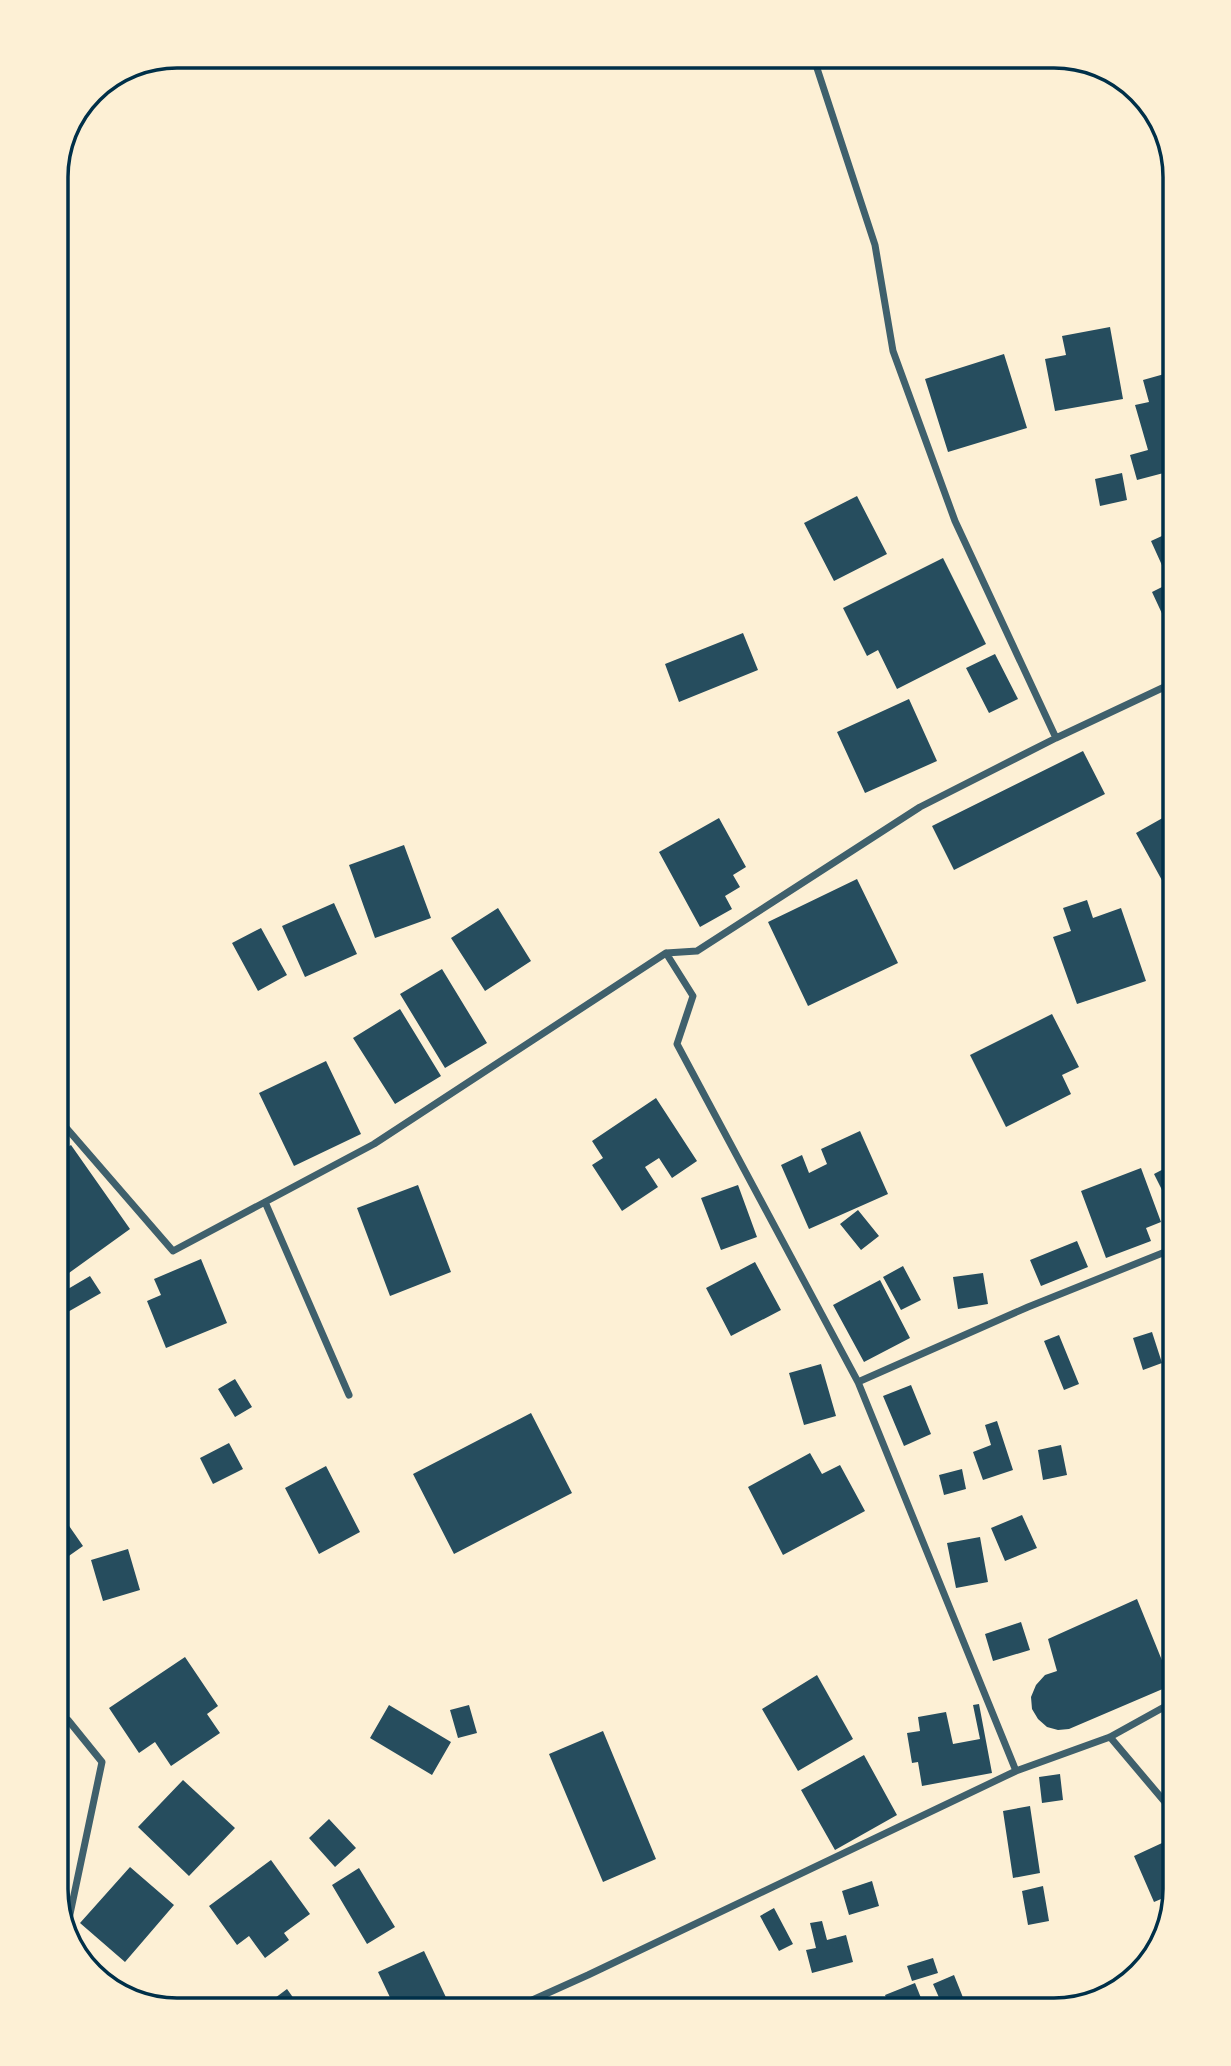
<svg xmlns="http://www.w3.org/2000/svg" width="1231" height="2066" viewBox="0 0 1231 2066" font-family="Rubik,sans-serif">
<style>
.building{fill:#264d5e}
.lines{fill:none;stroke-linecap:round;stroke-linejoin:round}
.minor{stroke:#3f606c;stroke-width:7}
.rim{fill:none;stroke:#003049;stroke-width:3.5}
</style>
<rect width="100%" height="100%" fill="#fdf0d5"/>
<!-- building -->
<path class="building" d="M1110,327L1123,399L1055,411L1045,359L1066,355L1062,336Z
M1004,354L1027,428L948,452L925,379Z
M1175,371V470L1137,480L1130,455L1148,450L1135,405L1149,402L1143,380Z
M1122,473L1127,500L1100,506L1095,479Z
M857,496L887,554L834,581L804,523Z
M1175,530V616L1165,620L1152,592L1170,583L1151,541Z
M943,558L986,644L897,689L878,650L867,656L843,608Z
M743,633L758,670L679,702L665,664Z
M995,654L1018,699L989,713L966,668Z
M909,699L937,761L865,793L837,732Z
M1083,751L1105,794L954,870L932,826Z
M1175,811V904L1136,833Z
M719,818L746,867L733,875L740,887L725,896L732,909L700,927L659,852Z
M404,845L431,918L375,938L349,865Z
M857,879L898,963L808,1006L768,922Z
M1087,900L1093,918L1121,908L1146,981L1077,1004L1053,937L1071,931L1063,908Z
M334,903L357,954L305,977L282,926Z
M498,908L531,961L485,991L451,938Z
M261,928L287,975L258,991L232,943Z
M442,969L487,1043L445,1068L400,994Z
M400,1009L441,1076L395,1104L353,1038Z
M1052,1014L1079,1067L1062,1075L1071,1094L1006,1127L970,1055Z
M326,1061L361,1134L294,1166L259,1093Z
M656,1098L697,1161L672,1178L659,1158L645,1167L658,1187L622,1211L592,1165L603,1158L592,1141Z
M860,1131L888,1194L809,1229L781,1165L802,1155L809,1173L827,1164L821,1149Z
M71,1145L130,1229L62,1278L56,1269V1155Z
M1175,1163V1216L1154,1174Z
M1141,1168L1161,1222L1146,1228L1151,1241L1106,1258L1081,1191Z
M418,1185L451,1272L390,1296L357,1208Z
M738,1185L757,1237L721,1250L701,1198Z
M858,1210L879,1236L861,1250L840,1224Z
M1077,1241L1088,1267L1041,1286L1030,1260Z
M201,1259L227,1323L166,1348L147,1301L161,1295L154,1279Z
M755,1262L781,1310L731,1336L706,1288Z
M903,1266L921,1300L901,1310L883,1277Z
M983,1273L988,1304L958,1309L953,1277Z
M90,1276L101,1293L59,1317L56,1312V1296Z
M880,1280L910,1338L864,1362L833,1305Z
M1175,1298V1333H1174L1167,1299Z
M1152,1332L1162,1363L1143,1370L1133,1338Z
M1059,1335L1079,1384L1064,1390L1044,1341Z
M821,1364L836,1416L804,1425L789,1373Z
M235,1379L252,1407L235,1417L218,1389Z
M911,1385L931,1434L904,1446L883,1396Z
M531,1413L572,1493L454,1554L413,1474Z
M997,1421L1013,1470L983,1480L973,1452L991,1445L985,1425Z
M229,1443L243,1469L213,1484L200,1458Z
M1061,1445L1067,1475L1043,1480L1038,1450Z
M810,1453L822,1474L840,1465L865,1511L783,1555L748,1487Z
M326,1466L360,1532L319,1554L285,1488Z
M962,1469L966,1489L944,1495L939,1475Z
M56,1507L83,1546L56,1565Z
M1022,1515L1037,1548L1005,1561L991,1528Z
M980,1537L988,1582L956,1588L947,1543Z
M128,1549L140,1590L103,1601L91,1560Z
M1137,1599L1172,1685L1069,1729L1058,1730L1047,1727L1038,1719L1032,1709L1031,1697L1036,1685L1045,1675L1057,1671L1048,1639Z
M1175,1621V1658L1163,1625Z
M1021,1622L1030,1650L993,1661L985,1634Z
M185,1657L218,1706L207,1714L220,1733L171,1766L155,1742L139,1753L109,1708Z
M817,1675L853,1739L798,1771L762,1709Z
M979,1704L992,1773L922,1786L918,1762L912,1763L907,1733L920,1731L918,1717L946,1712L953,1744L980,1739L973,1705Z
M389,1705L451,1742L432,1775L370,1738Z
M469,1705L477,1733L458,1738L450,1710Z
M603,1731L656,1859L603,1882L549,1754Z
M864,1755L897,1815L835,1850L801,1790Z
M1060,1774L1063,1800L1042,1803L1039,1777Z
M183,1780L235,1828L189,1876L138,1827Z
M1030,1806L1040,1873L1013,1878L1003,1811Z
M329,1819L356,1848L335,1867L309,1838Z
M1175,1837L1173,1894L1154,1902L1134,1856Z
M271,1860L310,1914L284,1933L289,1940L265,1958L249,1936L237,1945L209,1906Z
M130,1867L174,1905L125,1962L80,1923Z
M359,1868L395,1927L367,1944L332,1885Z
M872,1881L879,1906L849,1915L842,1891Z
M1043,1886L1049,1921L1028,1925L1022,1891Z
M774,1908L793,1944L779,1951L760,1916Z
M822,1921L827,1940L846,1935L853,1962L812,1973L806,1950L816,1948L810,1923Z
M424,1951L452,2010H396L378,1972Z
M933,1958L938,1973L912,1981L907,1966Z
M954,1975L968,2010H891L885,1995L915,1983L925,2008L941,2002L933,1984Z
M287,1989L302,2010H259Z
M201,1998L215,2010H192Z"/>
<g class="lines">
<!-- minor -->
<path class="minor" d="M814,59L875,245L893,351L955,521L1056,738
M56,1116L173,1251L374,1144L666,953
M265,1202L349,1395
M858,1382L1028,1307L1175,1248
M1110,1737L1175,1814
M1016,1771L858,1382L677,1044L693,996L666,953L697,951L920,807L1056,738L1175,682
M66,1933L102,1762L68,1720
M510,2010L588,1975L1016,1771L1110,1737L1175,1701"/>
</g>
<!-- crop -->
<path d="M0 0H1231V2066H0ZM177 68H1054A109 109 0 0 1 1163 177V1889A109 109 0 0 1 1054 1998H177A109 109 0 0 1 68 1889V177A109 109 0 0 1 177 68Z" fill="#fdf0d5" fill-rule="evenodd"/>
<path class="rim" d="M177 68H1054A109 109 0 0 1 1163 177V1889A109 109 0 0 1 1054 1998H177A109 109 0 0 1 68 1889V177A109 109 0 0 1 177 68Z"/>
</svg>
